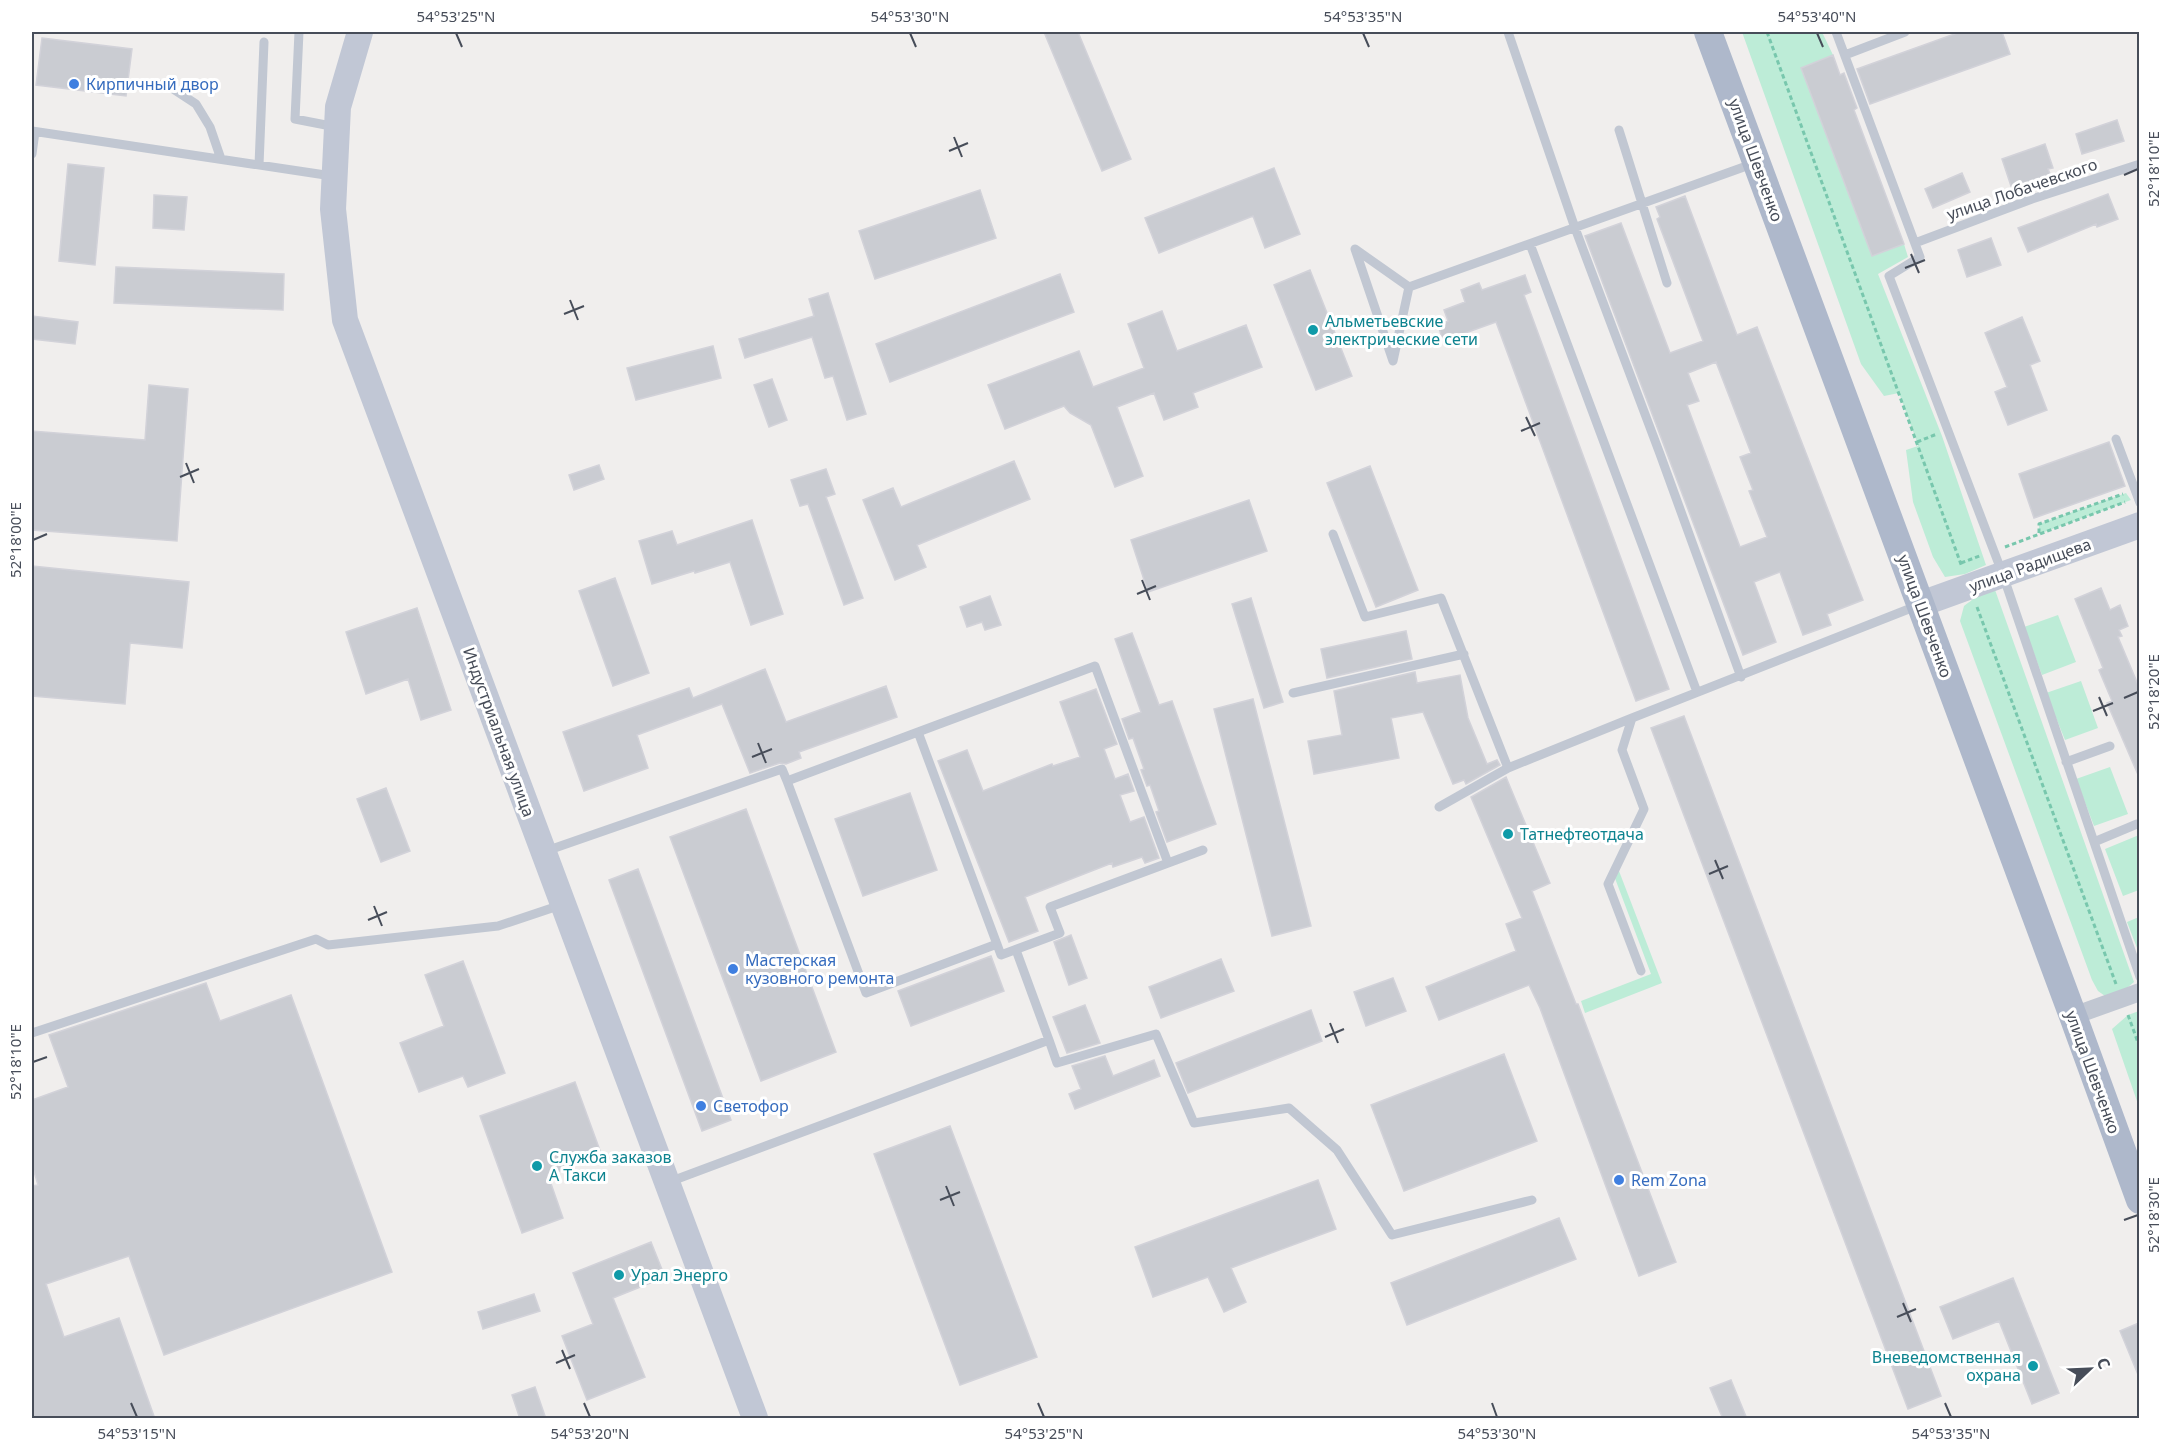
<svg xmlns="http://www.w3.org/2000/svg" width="2171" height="1450" viewBox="0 0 2171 1450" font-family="'Noto Sans',sans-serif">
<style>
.green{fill:#bdecd7}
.building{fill:#caccd2;stroke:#d2d2d9;stroke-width:1.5;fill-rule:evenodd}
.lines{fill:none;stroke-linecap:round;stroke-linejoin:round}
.path{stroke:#78c7ad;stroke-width:3;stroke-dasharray:4.5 3;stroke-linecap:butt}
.lane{stroke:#c1c7d2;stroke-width:9}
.street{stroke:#c1c7d2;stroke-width:18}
.secondary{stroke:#c1c7d5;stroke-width:26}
.primary{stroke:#aeb8cb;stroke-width:28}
.ticks{fill:none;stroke:#474d59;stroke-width:2}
.shop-dot{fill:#3f7fe0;stroke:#fff;stroke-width:2}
.culture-dot{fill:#0f9aa8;stroke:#fff;stroke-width:2}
.labels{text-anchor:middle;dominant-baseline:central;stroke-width:6;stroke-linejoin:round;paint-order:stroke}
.shop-label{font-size:16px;fill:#366cbe;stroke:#fff;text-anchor:start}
.street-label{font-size:16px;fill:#474d59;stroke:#fff}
.culture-label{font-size:16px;fill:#0d838f;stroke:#fff;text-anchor:start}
.neatline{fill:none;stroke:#474d59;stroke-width:2}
.ticks-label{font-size:15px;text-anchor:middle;fill:#474d59}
</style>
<rect width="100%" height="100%" fill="#f0eeed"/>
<!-- green -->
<path class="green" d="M1742,32H1822L1833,55L1801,68L1872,256L1904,244L1908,257L1878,274L1942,436L1986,565L1965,574L1945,577L1933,557L1913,502L1906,450L1918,446L1917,442L1899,393L1884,396L1861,364Z
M2126,493L2131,500L2039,534V524Z
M1994,587L2134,982L2120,994L2105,996L2098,991L2092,980L1960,621L1964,606C1977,597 1978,593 1994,587Z
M2058,615L2076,662L2042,675L2024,627Z
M2081,681L2098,728L2065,740L2046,693Z
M2110,767L2128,814L2094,826L2076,779Z
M2139,835V890L2123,896L2105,849Z
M1619,871L1662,983L1585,1013L1581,1001L1651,974L1613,873Z
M2139,917V953L2127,922Z
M2139,1011H2140L2139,1107L2112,1029L2128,1015Z"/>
<!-- building -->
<path class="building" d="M1044,32H1078L1131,159L1102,171Z
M1960,32H2002L2010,54L1870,104L1857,69Z
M42,38L132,49L126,96L36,85Z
M1833,55L1840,75L1844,73L1857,108L1854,110L1904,244L1872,256L1801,68Z
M2117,120L2124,141L2082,154L2076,134Z
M2045,144L2053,168L2048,169L2051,176L2012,189L2002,159Z
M68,164L104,168L95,265L59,261Z
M1274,168L1300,234L1265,248L1253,216L1159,253L1145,218Z
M1962,173L1970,192L1933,208L1925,189Z
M980,190L996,238L875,279L859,231Z
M2108,194L2118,219L2097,227L2096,224L2028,252L2018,228Z
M154,195L187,197L184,230L153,228Z
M1685,196L1737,335L1757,327L1863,600L1827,614L1831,625L1803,635L1780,572L1754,582L1776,642L1743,655L1585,236L1621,223L1670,353L1703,341L1657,219L1660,217L1656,207ZM1716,362L1751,453L1740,457L1753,490L1749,491L1767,537L1740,547L1687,405L1699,401L1688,373Z
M1991,238L2001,265L1967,277L1958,250Z
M116,267L284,274L283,310L114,303Z
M1310,270L1352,376L1316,390L1274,285Z
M1060,274L1074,312L890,382L876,344Z
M1525,275L1531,292L1524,295L1669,689L1636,701L1496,322L1443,341L1438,325L1448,321L1444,310L1465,302L1461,290L1479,283L1482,290Z
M828,293L866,414L847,420L833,376L825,378L812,337L745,358L739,339L814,316L809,299Z
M1162,311L1177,351L1246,325L1262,367L1193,393L1198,407L1164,420L1154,393L1117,407L1143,476L1115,487L1091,425L1070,413L1064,406L1005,429L988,385L1079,351L1093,387L1144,368L1128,324Z
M32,316L78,322L75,344L32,339Z
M2022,317L2040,361L2030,365L2047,410L2008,425L1995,392L2007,387L1985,333Z
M713,346L721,378L636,400L627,368Z
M772,379L787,420L769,427L754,385Z
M149,385L188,389L177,541L32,530V431L145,440Z
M2109,442L2125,486L2034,518L2019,474Z
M1014,461L1030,499L917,545L926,567L895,580L863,500L893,488L901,507Z
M599,465L604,479L574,490L569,475Z
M1370,466L1418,590L1376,607L1327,483Z
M826,469L835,494L826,497L863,598L844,605L808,504L800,506L791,480Z
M1249,500L1267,551L1148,592L1131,540Z
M752,520L783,614L751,625L730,562L695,573L694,571L652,584L639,541L672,531L677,545Z
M32,566L189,582L182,648L130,643L125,704L32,696Z
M615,578L649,673L613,686L579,591Z
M2101,588L2110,610L2120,605L2128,626L2119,630L2122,636L2118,637L2139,687V777L2107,703L2112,701L2099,670L2103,668L2075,599Z
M990,596L1001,625L985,630L982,622L967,627L960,607Z
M1251,598L1283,702L1264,708L1232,604Z
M417,608L451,710L421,720L408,679L366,694L346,632Z
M1406,631L1412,659L1327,678L1321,649Z
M1132,633L1159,705L1172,701L1216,824L1167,842L1156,812L1159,811L1150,785L1147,786L1141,770L1144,769L1133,738L1129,739L1122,719L1141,712L1115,639Z
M765,669L786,722L886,686L897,717L799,752L801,758L786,764L780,763L750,773L722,704L637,735L648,768L584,791L563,732L689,688L693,698Z
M1415,672L1417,683L1460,675L1468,718L1487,764L1497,760L1500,765L1466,784L1464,780L1453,784L1423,712L1391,718L1399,758L1314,774L1308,741L1342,735L1334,691Z
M1096,689L1117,744L1104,749L1115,779L1128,774L1134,791L1120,795L1130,822L1144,817L1159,858L1145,863L1142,857L1113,867L1112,863L1025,897L1038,931L1009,942L938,761L967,750L983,791L1052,764L1053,766L1080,757L1060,702Z
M1253,699L1311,926L1272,936L1214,709Z
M1684,716L1941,1396L1908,1409L1651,728Z
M1506,777L1550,883L1532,891L1576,1004H1578L1676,1262L1639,1276L1540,1008L1529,985L1439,1020L1426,987L1516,951L1506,924L1522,918L1471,797Z
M386,788L410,851L381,862L357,799Z
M910,793L937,870L863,896L835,819Z
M746,809L836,1052L761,1081L670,837Z
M638,869L731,1120L702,1131L609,880Z
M1071,935L1087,978L1069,985L1054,942Z
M991,956L1004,991L911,1026L898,991Z
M1221,959L1234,991L1161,1018L1149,987Z
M463,961L505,1073L468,1087L463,1076L419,1092L400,1043L444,1026L425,975Z
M1393,978L1406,1011L1366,1026L1354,992Z
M206,983L220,1021L291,995L392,1272L164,1355L129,1256L46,1284L64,1337L119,1318L155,1419H32V1186L38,1185L32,1165V1100L68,1087L49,1035Z
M1085,1005L1100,1043L1067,1053L1053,1017Z
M1311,1010L1322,1041L1188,1093L1176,1063Z
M1504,1054L1537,1141L1404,1191L1371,1105Z
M1105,1056L1113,1076L1154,1060L1160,1076L1075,1109L1069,1094L1081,1089L1072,1066Z
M575,1082L602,1156L548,1175L563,1218L522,1233L480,1116Z
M950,1126L1037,1357L960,1385L874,1154Z
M1318,1180L1336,1229L1231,1268L1246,1302L1224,1312L1208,1277L1153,1297L1135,1247Z
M1559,1218L1576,1259L1407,1325L1391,1283Z
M651,1242L665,1277L613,1298L645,1377L587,1400L562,1336L593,1324L573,1273Z
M2013,1278L2059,1393L2032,1404L1999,1321L1953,1339L1940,1307Z
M534,1294L540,1311L483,1329L478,1312Z
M2139,1323V1377L2120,1331Z
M1731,1380L1747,1419H1723L1710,1388Z
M535,1387L546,1419H520L512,1395Z"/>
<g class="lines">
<!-- path -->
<path class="path" d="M1767,32L1962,567
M1917,442L1937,434
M2039,533V524L2123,494
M2005,547L2125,502
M1961,563L1982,555
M1977,607L2116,984
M2128,1015L2140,1048"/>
<!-- lane -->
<path class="lane" d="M299,32L295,119L336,127
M1508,32L1575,228L1660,454L1741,677
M1836,32L1920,257L1889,276L2003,575L2140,977
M1845,55L1905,32
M164,83L196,104L210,127L221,159
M1619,130L1667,283
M32,131L332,176
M32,154L35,132
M259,165L264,42
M1915,243L2032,199L2140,164
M1530,244L1697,692
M1409,287L1393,361L1355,249L1409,287L1755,163
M2116,439L2140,503
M1333,534L1365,617L1441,598L1508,768L1632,718
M1293,693L1464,654
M918,732L1095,666L1168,863
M2066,762L2110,746
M787,781L866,993L997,944
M1439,807L1508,768
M2094,842L2137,824
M546,851L782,769L787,781L918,732L1001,955L1060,933L1050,907L1203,850
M1641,971L1608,884L1644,809L1622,750L1632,718L1919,605
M32,1033L316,939L328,945L498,926L561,905
M1049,1040L1057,1063L1156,1034L1194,1123L1289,1108L1337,1150L1392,1235L1532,1200
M669,1182L1049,1040L1016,950"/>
<!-- street -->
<path class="street" d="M2073,1016L2140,992"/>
<!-- secondary -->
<path class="secondary" d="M360,32L338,107L333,209L345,320L755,1418
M1921,604L2140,525"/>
<!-- primary -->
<path class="primary" d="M1708,32L2073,1016L2140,1200"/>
</g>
<!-- ticks -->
<path class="ticks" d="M456,33L462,47M910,33L916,47M1363,33L1369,47M1817,33L1823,47M954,137L962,157M949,151L968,143M2124,175L2138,169M1911,254L1919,273M1905,268L1925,260M570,300L578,320M564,314L584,306M1526,417L1535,436M1521,431L1540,423M186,463L194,483M180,477L199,469M33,540L47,534M1142,580L1150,600M1137,594L1156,586M2099,697L2107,716M2124,698L2138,692M2093,711L2113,703M758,743L766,763M752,757L772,749M1715,860L1723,879M1709,874L1728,866M374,906L382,926M368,920L387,912M1330,1023L1338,1043M1325,1037L1344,1029M33,1062L47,1057M946,1186L954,1206M940,1200L960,1192M2124,1220L2138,1215M1903,1303L1911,1322M1897,1317L1916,1309M562,1350L570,1369M556,1363L575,1355M131,1403L137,1417M584,1403L590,1417M1038,1403L1044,1417M1492,1403L1497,1417M1945,1403L1951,1417"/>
<!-- markers -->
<g class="shop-dot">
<circle cx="74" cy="84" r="6"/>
<circle cx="733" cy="969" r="6"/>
<circle cx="701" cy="1106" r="6"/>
<circle cx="1619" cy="1180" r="6"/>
</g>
<g class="culture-dot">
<circle cx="1313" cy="330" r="6"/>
<circle cx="1508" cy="834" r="6"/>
<circle cx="537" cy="1166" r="6"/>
<circle cx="619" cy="1275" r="6"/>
<circle cx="2033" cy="1366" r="6"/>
</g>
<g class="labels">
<!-- shop labels -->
<g class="shop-label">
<text x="86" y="84">Кирпичный двор</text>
<text x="745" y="960">Мастерская<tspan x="745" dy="18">кузовного ремонта</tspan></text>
<text x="713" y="1106">Светофор</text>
<text x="1631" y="1180">Rem Zona</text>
</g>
<!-- street labels -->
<g class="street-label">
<text transform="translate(1756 160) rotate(70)">улица Шевченко</text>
<text transform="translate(2022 189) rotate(-19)">улица Лобачевского</text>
<text transform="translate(2030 565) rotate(-20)">улица Радищева</text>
<text transform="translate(1925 616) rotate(70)">улица Шевченко</text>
<text transform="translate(499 732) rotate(70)">Индустриальная улица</text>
<text transform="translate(2093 1072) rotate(70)">улица Шевченко</text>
</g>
<!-- culture labels -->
<g class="culture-label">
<text x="1325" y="321">Альметьевские<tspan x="1325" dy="18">электрические сети</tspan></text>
<text x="1520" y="834">Татнефтеотдача</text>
<text x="549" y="1157">Служба заказов<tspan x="549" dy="18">А Такси</tspan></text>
<text x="631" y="1275">Урал Энерго</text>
<text x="2021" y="1357" text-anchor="end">Вневедомственная<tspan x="2021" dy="18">охрана</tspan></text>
</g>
</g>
<!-- border -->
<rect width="2171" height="1450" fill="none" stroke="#ffffff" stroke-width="66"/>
<!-- north arrow -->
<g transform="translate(2090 1369) rotate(67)" stroke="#ffffff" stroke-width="4.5" paint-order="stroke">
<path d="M0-4.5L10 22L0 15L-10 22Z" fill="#474d59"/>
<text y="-9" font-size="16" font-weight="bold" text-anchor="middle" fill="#474d59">С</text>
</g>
<rect x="33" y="33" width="2105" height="1384" class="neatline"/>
<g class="ticks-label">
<text x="456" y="22">54°53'25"N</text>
<text x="910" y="22">54°53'30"N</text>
<text x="1363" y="22">54°53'35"N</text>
<text x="1817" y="22">54°53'40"N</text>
<text transform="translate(2154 169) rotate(-90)" y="5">52°18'10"E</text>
<text transform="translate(16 540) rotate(-90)" y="5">52°18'00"E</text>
<text transform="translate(2154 692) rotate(-90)" y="5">52°18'20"E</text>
<text transform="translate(16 1062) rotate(-90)" y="5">52°18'10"E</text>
<text transform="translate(2154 1215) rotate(-90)" y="5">52°18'30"E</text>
<text x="137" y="1439">54°53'15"N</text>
<text x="590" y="1439">54°53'20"N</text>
<text x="1044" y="1439">54°53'25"N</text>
<text x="1497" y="1439">54°53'30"N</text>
<text x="1951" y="1439">54°53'35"N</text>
</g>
</svg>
